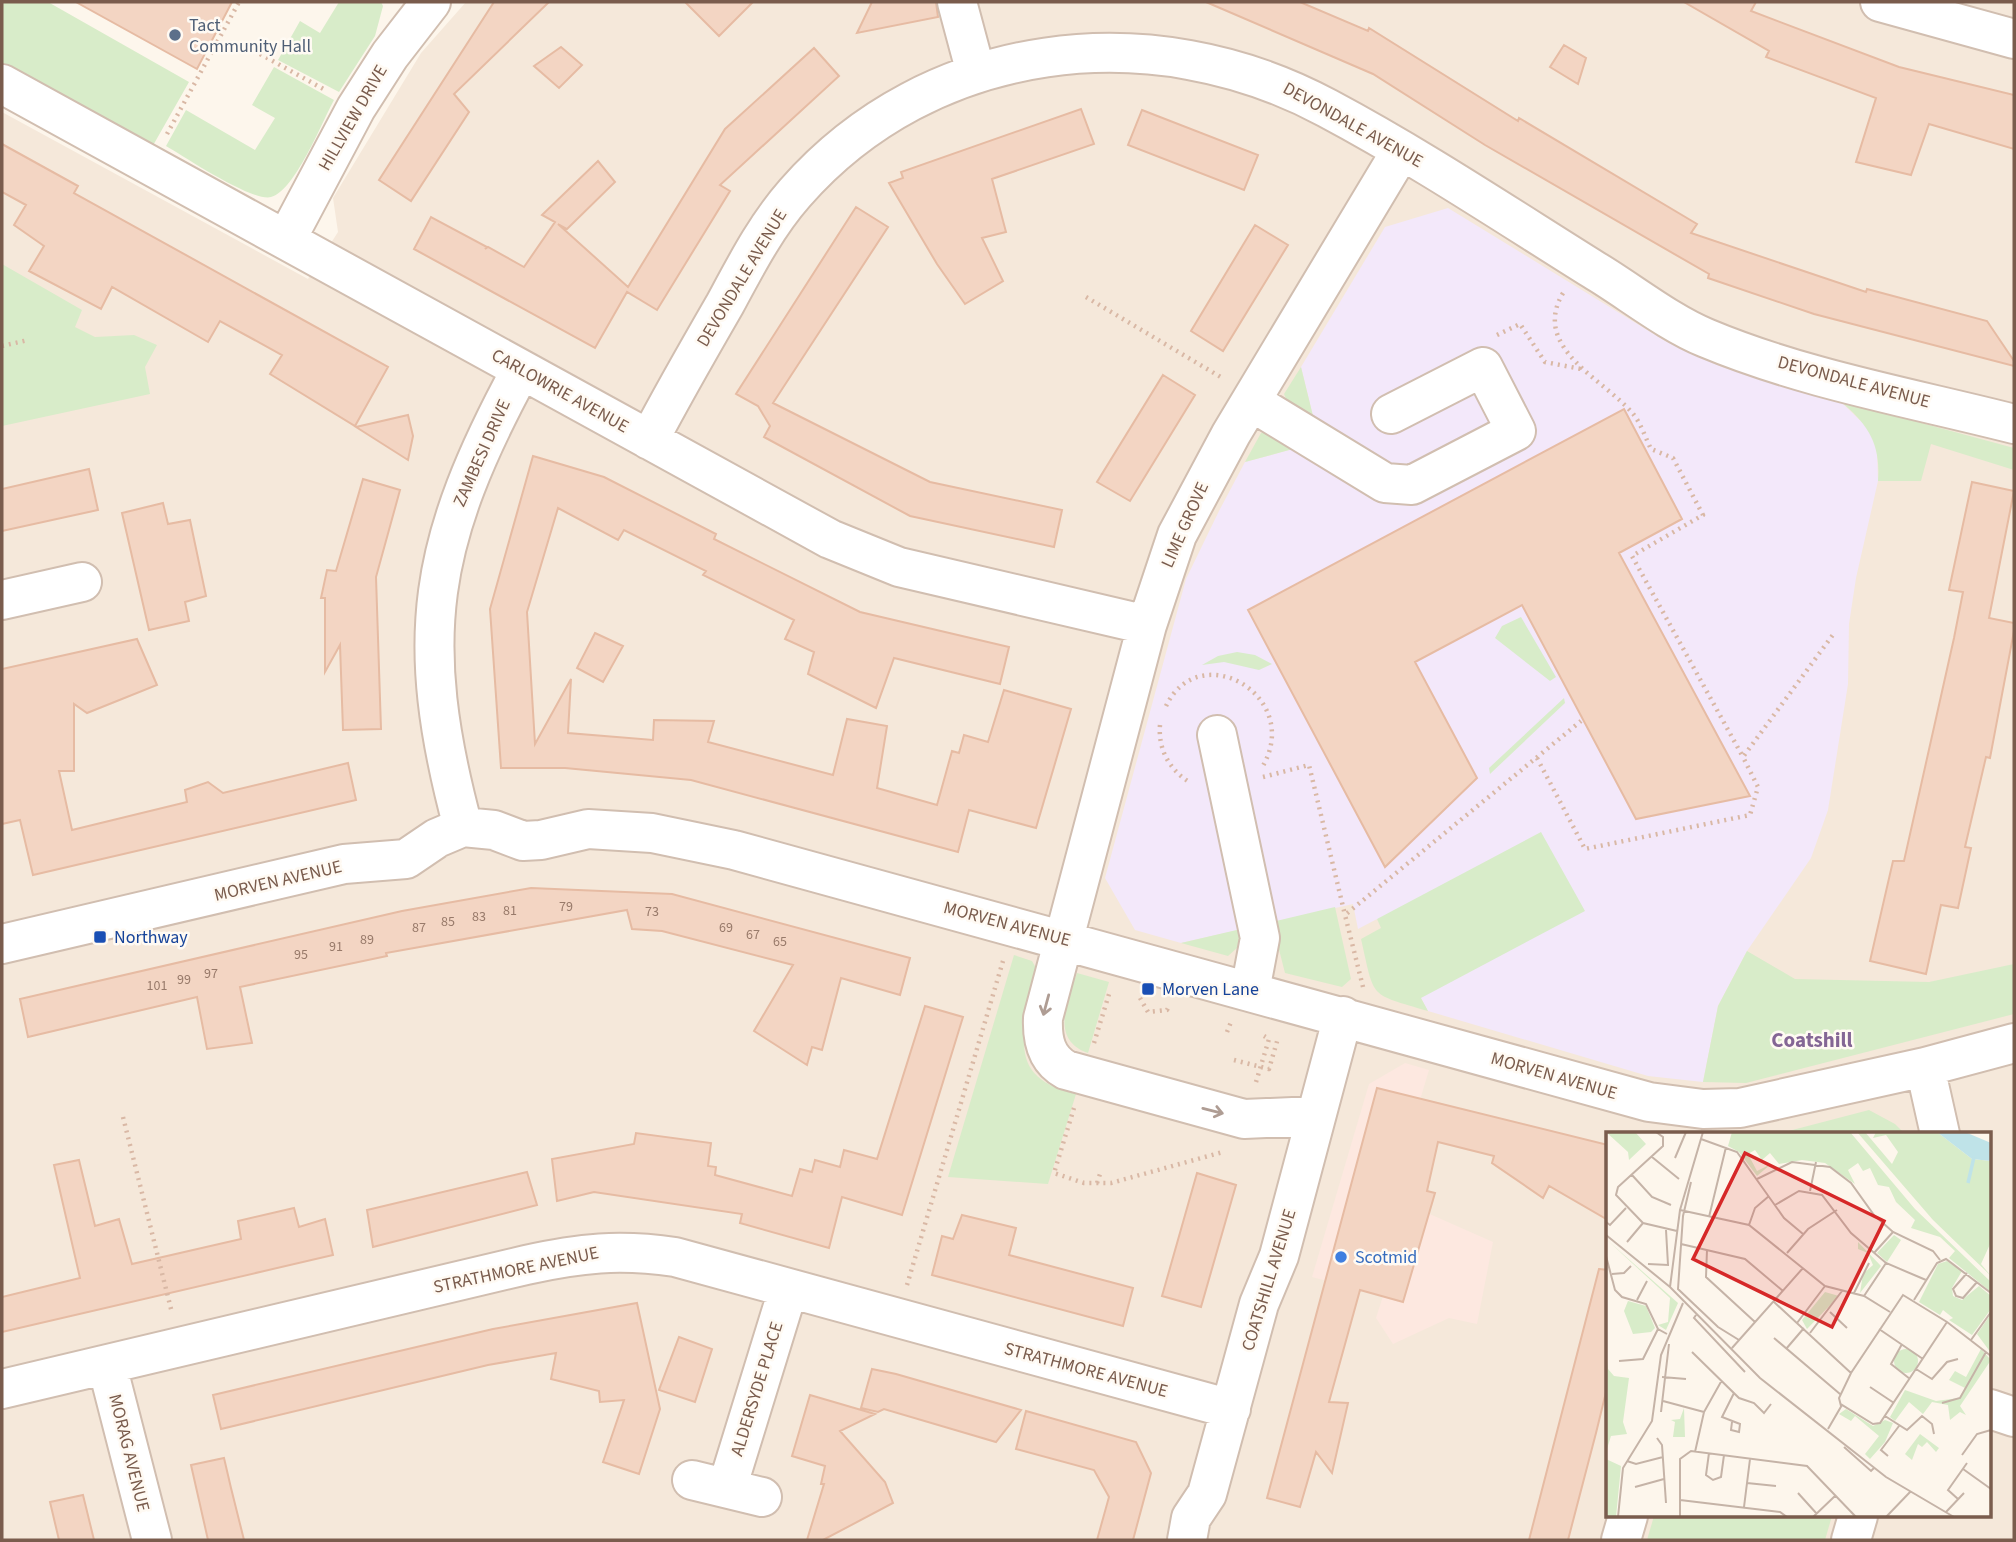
<svg xmlns="http://www.w3.org/2000/svg" width="2016" height="1542" viewBox="0 0 2016 1542" font-family="'Source Sans 3',sans-serif">
<style>
.residential{fill:#f5e8da;fill-rule:evenodd}
.commercial{fill:#fde8e0}
.education{fill:#f3e8fa}
.green{fill:#d8ecc9}
.building{fill:#f3d5c3;stroke:#e6bba3;stroke-width:2}
.lines{fill:none;stroke-linecap:round;stroke-linejoin:round}
.minor-casing{stroke:#d1beb0;stroke-width:42}
.path{stroke:#d9b8a5;stroke-width:4.5;stroke-dasharray:2 5;stroke-linecap:butt}
.minor{stroke:#fff;stroke-width:38}
.oneway{stroke:#af9d94}
.service-dot{fill:#5c6f8a;stroke:#fffaf3;stroke-width:2.5}
.transit-dot{fill:#1a4fb4;stroke:#fffaf3;stroke-width:2.5}
.shop-dot{fill:#3f7fe0;stroke:#fffaf3;stroke-width:2.5}
.labels{text-anchor:middle;dominant-baseline:central;stroke-width:5;stroke-linejoin:round;paint-order:stroke}
.number-label{font-size:14px;fill:#987a6a}
.service-label{font-size:18px;fill:#4e5e75;stroke:#fffaf3;text-anchor:start}
.street-label{font-size:18px;fill:#7a5c4d;stroke:#fffaf3}
.transit-label{font-size:18px;fill:#164399;stroke:#fffaf3;text-anchor:start}
.shop-label{font-size:18px;fill:#366cbe;stroke:#fffaf3;text-anchor:start}
.quarter-label{font-size:21px;font-weight:bold;fill:#846695;stroke:#fffaf3}
.inset-river{fill:none;stroke:#bfe3e8;stroke-width:3.5}
.inset-road{fill:none;stroke:#c5b3a7;stroke-width:2}
.view{fill:#d62828;fill-opacity:0.15;stroke:#d62828;stroke-width:3.5}
.inset-edge{fill:none;stroke:#7a5c4d;stroke-width:3.5}
</style>
<rect width="100%" height="100%" fill="#fdf6ec"/>
<!-- residential -->
<path class="residential" d="M466,2H2014V1540H2V112L308,279L338,232L333,198L421,53ZM1608,1134H1990V1516H1608Z"/>
<!-- commercial -->
<path class="commercial" d="M1405,1063L1429,1070L1420,1100L1407,1204L1493,1242L1477,1324L1449,1318L1393,1344L1376,1318L1383,1296L1312,1277L1369,1084Z"/>
<!-- education -->
<path class="education" d="M1448,208L1665,341L1722,367L1840,401L1872,432L1877,448L1878,481L1856,578L1849,624L1848,684L1828,810L1811,858L1747,951L1718,1006L1703,1082L1648,1076L1428,1011L1377,919L1358,929L1353,904L1181,943L1135,930L1105,878L1186,579L1219,511L1245,462L1300,447L1314,420L1301,367L1385,227Z"/>
<!-- green -->
<path class="green" d="M2,2H48L189,82L151,149L2,66Z
M339,2H381L383,6L375,36L339,92L278,60L300,21L320,33Z
M274,67L334,100C322,122 295,191 271,197C252,202 185,157 166,146L186,110L255,150L275,118L252,105Z
M2,264L82,310L75,327L95,337L134,335L157,345L145,367L150,394L2,426Z
M1301,367L1314,420L1288,403L1284,394Z
M1840,401L2014,448V470L1931,444L1921,481H1878C1881,444 1868,424 1840,401Z
M1270,432L1300,447L1245,462L1261,433Z
M1521,617L1556,677L1550,681L1495,638L1502,626Z
M1237,652L1255,655L1272,664L1259,670L1224,662L1202,665L1218,656Z
M1564,698L1565,703L1490,774L1489,768Z
M1541,832L1585,911L1421,998L1428,1011C1368,993 1375,1000 1361,939L1381,928L1377,919Z
M1335,907L1351,979L1342,987L1285,973L1272,922Z
M1241,929L1237,948L1228,956L1181,943Z
M1747,951L1795,979L1929,982L2014,964V1014L1746,1083L1703,1082L1718,1006Z
M1014,955L1032,961L1036,968C1031,1023 996,1075 1076,1094L1048,1184L948,1177Z
M1077,973L1109,982L1088,1053C1050,1040 1067,1001 1077,973Z
M1869,1110L1895,1124L1905,1134H1777Z
M1654,1516H1832L1825,1540H1647Z"/>
<!-- building -->
<path class="building" d="M76,2H232L197,69Z
M494,2H549L454,94L469,112L411,201L379,180Z
M685,2H753L719,36Z
M872,2H936L938,17L857,33Z
M1206,2H1300L1368,31L1369,28L1518,121L1519,118L1697,224L1691,233L1866,292L1867,289L1987,321L2014,361V366L1814,314L1708,278L1709,274L1485,145L1373,74Z
M1684,2H1756L1751,11L1899,67L2014,95V149L1929,124L1911,175L1856,162L1876,98L1766,57L1769,51Z
M1564,45L1586,58L1578,84L1550,67Z
M561,47L582,65L559,88L534,66Z
M814,48L839,76L720,185L730,191L657,310L627,292L595,348L414,249L431,217L487,247L485,249L488,247L524,267L555,222L542,215L598,161L615,182L567,229L558,224L628,287L725,129Z
M1081,109L1094,144L992,179L1006,232L982,238L1003,281L965,304L937,264L889,183L903,178L901,172Z
M1142,110L1258,155L1244,190L1128,145Z
M2,144L78,186L74,193L388,367L355,426L270,374L282,355L220,321L208,342L112,287L101,309L29,271L44,246L14,225L26,205L2,192Z
M856,207L888,227L773,403L930,482L1062,510L1054,547L910,516L764,437L770,426L758,406L736,394Z
M1255,225L1288,245L1223,351L1191,331Z
M1163,375L1195,395L1130,501L1097,482Z
M1624,409L1682,519L1619,553L1750,796L1636,819L1522,605L1415,662L1477,778L1385,867L1248,610Z
M408,415L413,436L408,460L356,427Z
M533,456L604,477L716,534L714,539L860,612L1009,647L1000,684L894,658L876,708L808,674L814,652L785,639L794,620L703,575L706,571L624,530L618,540L558,508L527,612L535,744L571,679L568,733L653,740L654,720L714,721L708,742L833,775L847,719L887,726L877,788L937,805L952,751L959,753L964,735L988,742L1004,690L1071,709L1036,828L969,810L958,852L691,780L565,768H501L490,609Z
M89,469L98,510L2,531V489Z
M363,479L400,490L376,577L381,729L343,730L340,645L325,672V598H321L327,570L336,571Z
M1972,482L2014,491L1989,618L2014,623V631L1990,758L1986,757L1965,847L1971,848L1958,908L1941,905L1926,974L1870,961L1893,861H1904L1954,638L1963,592L1949,590Z
M163,503L168,524L190,520L206,596L185,602L189,621L149,630L122,513Z
M595,633L623,646L603,682L577,668Z
M137,639L157,685L87,713L74,704V771H59L72,830L187,802L185,790L208,782L223,793L348,763L356,800L33,875L20,820L2,824V669Z
M531,888L672,894L910,958L900,995L841,978L822,1050L812,1047L807,1065L754,1031L793,965L662,931L632,929L627,910L386,953L387,956L240,987L252,1043L207,1049L197,997L28,1037L20,999L402,911Z
M925,1006L963,1017L902,1215L842,1197L829,1248L740,1223L742,1214L594,1192L557,1201L552,1159L634,1144L636,1133L711,1143L708,1166L716,1167L715,1175L792,1196L800,1169L812,1172L815,1160L840,1167L844,1150L877,1159Z
M1377,1088L1608,1145V1220L1549,1186L1543,1198L1492,1163L1494,1156L1438,1142L1427,1191L1435,1193L1403,1302L1360,1290L1329,1402L1348,1403L1332,1473L1316,1452L1300,1507L1267,1498Z
M79,1160L95,1226L119,1219L132,1264L241,1239L238,1221L294,1208L299,1227L325,1219L333,1255L2,1332V1297L80,1278L54,1165Z
M527,1172L537,1205L373,1247L367,1210Z
M1197,1173L1236,1185L1201,1307L1162,1296Z
M962,1215L1016,1228L1009,1255L1133,1288L1123,1326L932,1275L942,1236L953,1239Z
M1599,1269L1608,1270V1384L1596,1433L1568,1540H1529Z
M637,1303L660,1409L639,1474L603,1462L624,1400L600,1402L599,1391L551,1379L556,1353L488,1365L221,1429L213,1395L493,1329Z
M679,1337L712,1349L695,1402L659,1390Z
M872,1369L896,1374L1021,1410L996,1442L884,1409L878,1412L861,1408Z
M810,1395L875,1414L840,1431L885,1482L893,1503L823,1540H807L824,1484H821L825,1466L792,1456Z
M1026,1411L1136,1442L1151,1473L1133,1540H1097L1109,1497L1094,1470L1016,1449Z
M224,1458L231,1488L244,1540H208L191,1465Z
M83,1495L94,1540H59L50,1502Z"/>
<g class="lines">
<!-- minor casing -->
<g class="minor-casing">
<path id="minor" d="M957,2L976,73
M1880,2L2014,39
M2,84L830,539L899,567L1147,625
M286,240L356,108L390,55L431,2
M1252,402L1385,483L1412,485L1516,431L1483,367L1391,414
M649,440C673,394 699,349 725,304C746,265 766,226 795,193C930,39 1152,14 1327,108C1419,157 1506,215 1594,270C1629,291 1669,323 1706,338C1804,379 1912,398 2014,424
M2,600L82,582
M1217,735L1260,938L1250,991
M463,827C412,637 428,542 521,370
M2,944L344,864L406,859L437,838L463,827L494,830L523,841L541,840L588,829L652,833L734,850L1649,1102L1703,1109L1740,1108L1925,1067L2014,1043
M1925,1067L1940,1134
M1315,1116L1244,1119L1066,1070C1046,1059 1042,1040 1043,1018L1147,625L1177,535L1231,434L1401,151
M107,1365L152,1540
M2,1389L526,1265C580,1253 619,1249 675,1257L1231,1409
M1990,1409L2014,1417
M692,1480L762,1497
M727,1488L788,1290
M1187,1540L1191,1518L1207,1494L1259,1304L1279,1256L1343,1016
M1621,1540L1628,1516
M1851,1540L1858,1516"/>
</g>
<!-- path -->
<path class="path" d="M260,54L327,91
M167,134L239,2
M1563,293C1530,349 1606,380 1634,415C1641,424 1646,439 1651,449L1673,458L1703,515L1632,556L1743,757
M1086,297L1224,379
M1497,335L1520,324L1545,362L1581,369
M2,346L28,340
M1166,706C1200,635 1306,698 1261,769
M1160,725C1158,749 1169,769 1189,782
M1537,758L1585,849L1750,815L1758,787L1743,757L1835,632
M1263,777L1309,765L1345,915
M1363,987L1345,915L1581,721
M1140,998L1148,1012L1167,1010L1169,1006
M1227,1032L1231,1022
M1094,1043L1110,991
M1234,1060L1269,1069L1278,1038
M1256,1082L1269,1039L1264,1036
M1074,1108L1054,1173L1084,1183H1111L1223,1152
M123,1117L172,1313
M1097,1183L1101,1171
M907,1285L1003,961"/>
<!-- minor -->
<use href="#minor" class="minor"/>
</g>
<!-- one-way arrows -->
<defs><path id="oneway-shaft" d="M-6 0H5M1.5-3L5.5 0L1.5 3" fill="none" stroke-width="1.6" stroke-linecap="round" stroke-linejoin="round" transform="scale(1.75)"/></defs>
<g class="oneway">
<use href="#oneway-shaft" transform="translate(1046 1005) rotate(105)"/>
<use href="#oneway-shaft" transform="translate(1213 1111) rotate(14)"/>
</g>
<!-- markers -->
<circle class="service-dot" cx="175" cy="35" r="7"/>
<g class="transit-dot">
<rect x="93" y="930" width="14" height="14" rx="3.5"/>
<rect x="1141" y="982" width="14" height="14" rx="3.5"/>
</g>
<circle class="shop-dot" cx="1341" cy="1257" r="7"/>
<g class="labels">
<!-- number labels -->
<g class="number-label">
<text x="566" y="907">79</text>
<text x="510" y="911">81</text>
<text x="652" y="912">73</text>
<text x="479" y="917">83</text>
<text x="448" y="922">85</text>
<text x="419" y="928">87</text>
<text x="726" y="928">69</text>
<text x="753" y="935">67</text>
<text x="367" y="940">89</text>
<text x="780" y="942">65</text>
<text x="336" y="947">91</text>
<text x="301" y="955">95</text>
<text x="211" y="974">97</text>
<text x="184" y="980">99</text>
<text x="157" y="986">101</text>
</g>
<!-- service labels -->
<g class="service-label">
<text x="189" y="25">Tact<tspan x="189" dy="21">Community Hall</tspan></text>
</g>
<!-- street labels -->
<g class="street-label">
<text transform="translate(353 118) rotate(-60)">HILLVIEW DRIVE</text>
<text transform="translate(1353 125) rotate(29)">DEVONDALE AVENUE</text>
<text transform="translate(742 278) rotate(-59)">DEVONDALE AVENUE</text>
<text transform="translate(1854 382) rotate(15)">DEVONDALE AVENUE</text>
<text transform="translate(560 391) rotate(29)">CARLOWRIE AVENUE</text>
<text transform="translate(482 453) rotate(-66)">ZAMBESI DRIVE</text>
<text transform="translate(1185 525) rotate(-66)">LIME GROVE</text>
<text transform="translate(278 881) rotate(-13)">MORVEN AVENUE</text>
<text transform="translate(1007 924) rotate(15)">MORVEN AVENUE</text>
<text transform="translate(1554 1076) rotate(16)">MORVEN AVENUE</text>
<text transform="translate(516 1270) rotate(-12)">STRATHMORE AVENUE</text>
<text transform="translate(1269 1280) rotate(-73)">COATSHILL AVENUE</text>
<text transform="translate(1086 1370) rotate(15)">STRATHMORE AVENUE</text>
<text transform="translate(757 1389) rotate(-73)">ALDERSYDE PLACE</text>
<text transform="translate(129 1453) rotate(76)">MORAG AVENUE</text>
</g>
<!-- transit labels -->
<g class="transit-label">
<text x="114" y="937">Northway</text>
<text x="1162" y="989">Morven Lane</text>
</g>
<!-- shop labels -->
<g class="shop-label">
<text x="1355" y="1257">Scotmid</text>
</g>
<!-- quarter labels -->
<g class="quarter-label">
<text x="1812" y="1040">Coatshill</text>
</g>
</g>
<!-- overview -->
<g transform="translate(1606 1132)">
<rect width="385" height="385" fill="#fdf6ec"/>
<path d="M0,0H29L40,12L23,28L22,20ZM126,0H244L309,77L385,150V160L343,126L349,119L334,105L305,96L309,88L290,70L283,55L272,53L264,36L257,39L252,31L242,38L249,52L219,31L196,28L173,32L164,21L156,28L149,18L142,22L151,39L165,32L151,44L133,20L122,14ZM251,0H259L286,32L292,20L280,3L267,6L270,0H331L366,27L385,29V110L375,132L385,144L327,88ZM288,103L295,108L281,130L271,121ZM0,107L72,171L60,198L52,193L62,190L64,166ZM252,110L275,134L254,161L257,142L267,133L262,121L252,117ZM341,129L356,139L346,156L347,164L356,168L373,154L385,164V177L366,203L343,188L347,186L337,178L334,183L313,170L332,132ZM219,160L233,164L201,197L196,188ZM22,169L40,174L49,196L45,200L27,202L18,179ZM385,182V221L371,202ZM288 229a12 12 0 1 1 24 0a12 12 0 1 1-24 0ZM375,217L385,228L354,274L360,283L354,280L344,288L342,273L326,270L317,282L303,270L289,289L284,285L299,258L330,269L353,266L359,256L343,248L349,239L360,245ZM0,220L2,237L8,244L23,246L17,290L21,302L5,304L0,320ZM78,276L79,305H67L69,290L65,288L74,287ZM240,277L267,294L279,288L287,291L279,310L264,327L259,322L273,304L249,284L245,289L233,282ZM314,302L333,316L330,320L321,310L316,315L312,312L306,328L299,322ZM0,327L15,334L10,385H0Z" fill="#d8ecc9"/>
<path d="M331,0H359L385,11V29L366,27Z" fill="#bfe3e8"/>
<path class="inset-river" d="M362,51L368,25"/>
<path class="inset-road" d="M50,0L57,5V14L12,55L10,63L37,91L71,99M95,7L131,20L178,86L197,102M46,25L73,47M69,26L80,0M26,43L46,65L65,73M151,47L186,30L224,35L245,51L268,83L287,100L327,119L334,128M85,50L77,84L72,157L112,195L133,208M204,59L210,30M169,73L193,59L216,63L245,101L280,131L320,148M74,78L143,93L219,154L258,164L284,180M103,85L120,15M0,90L4,93L20,76M143,93L149,76L163,64M0,103L64,155L154,246L280,345L348,385M21,110L37,91M75,112L139,127L177,159M101,118L100,145L149,190M181,121L202,97L231,78M268,121L287,100M0,124L9,158L16,165L40,172L52,197L61,202M42,132L62,133L60,98M361,141L347,157L350,164L357,166L371,150M6,142L18,141L25,134M64,155L74,78L97,0M248,161L263,131M258,164L280,131M31,168L41,149M308,168L331,131L340,127L385,161M168,170L245,241M224,180L241,196M90,183L88,186L139,240M191,191L219,154M273,197L317,227M204,201L236,159M168,206L234,262M365,208L385,180M296,212L285,232L304,247M126,216L197,136M180,217L198,196M86,220L133,266L148,271L158,281L165,272M13,229L37,227L52,197M310,237L326,247L341,230L352,227M56,245L80,247M264,255L288,271M57,269L98,280M336,271L354,266L380,220M235,274L233,266L245,241L297,163L341,190L385,224M55,280L63,212M279,284L301,298L316,284L326,292L328,302M126,290L125,298L133,300L134,292L116,285L128,261M222,297L236,273L267,292L274,291L341,190M51,306L56,313L60,371M238,315L265,339L268,336M89,320L98,280L116,248M103,321L100,343L107,348L115,345L118,323M356,323L371,302L385,298M282,324L275,318L293,294M21,329L30,332L57,325M357,337L385,357M141,351L170,354M29,355L58,347M192,361L211,382M352,367L342,358L361,331M74,368L174,380L181,385M138,375L144,327M340,380L358,361M12,385L17,336L46,289L55,223L77,171M74,385V327L85,319L201,334L250,385M207,385L230,363M280,385L305,359"/>
<path class="view" d="M139,21L278,89L226,195L87,127Z"/>
<rect width="385" height="385" class="inset-edge"/>
</g>
<!-- border -->
<rect width="2016" height="1542" fill="none" stroke="#7a5c4d" stroke-width="7"/>
</svg>
